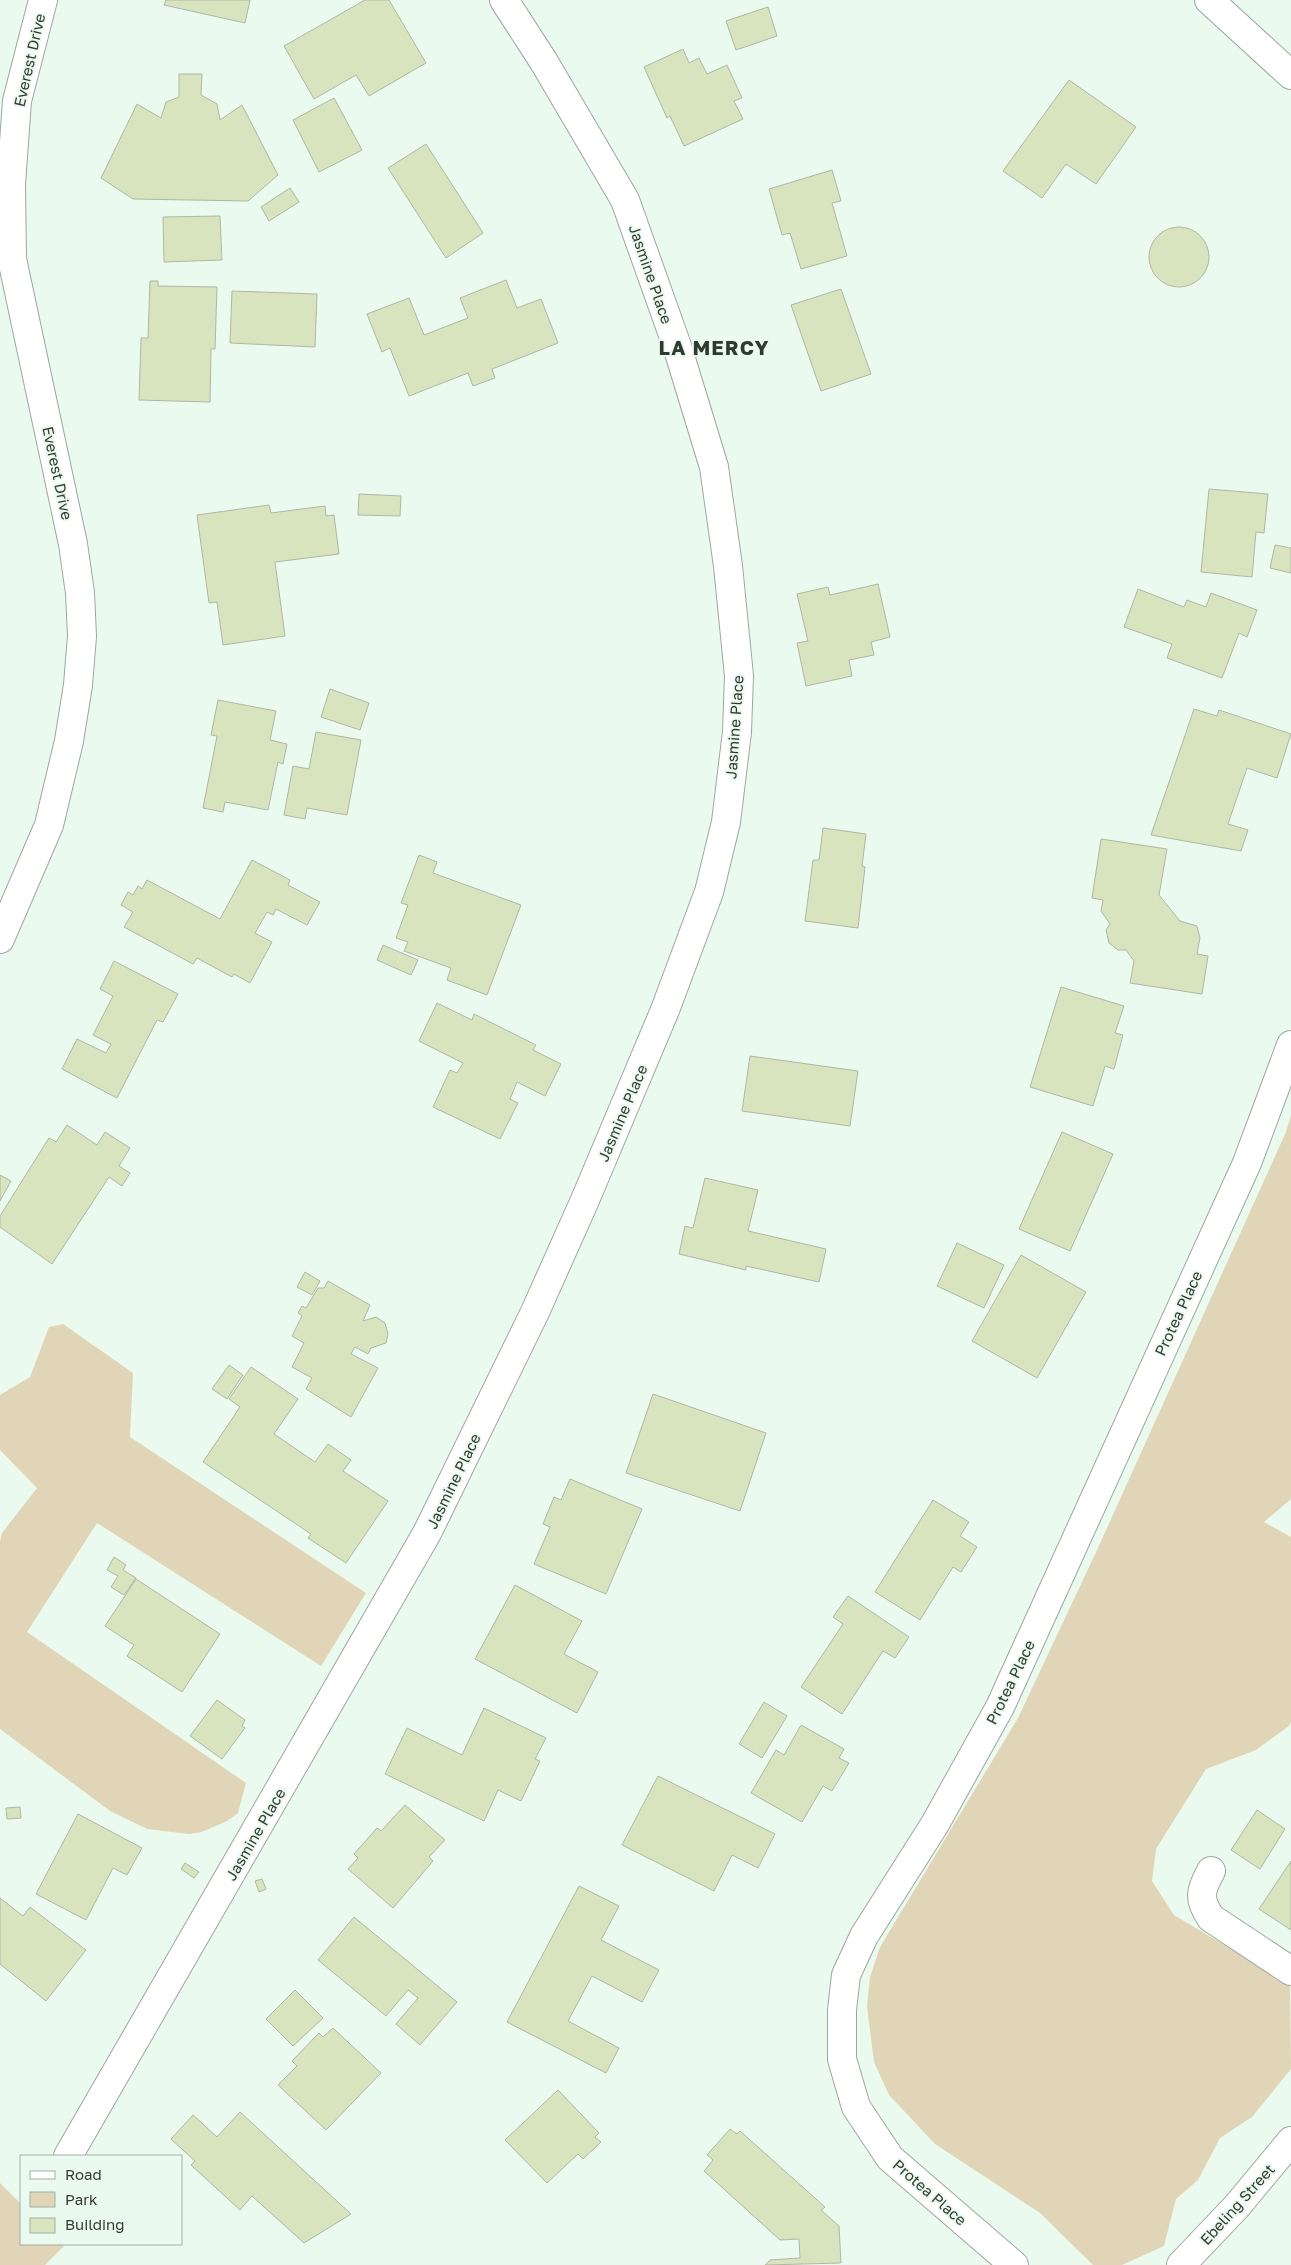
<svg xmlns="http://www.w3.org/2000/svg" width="1291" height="2265" viewBox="0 0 1291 2265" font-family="'Golos Text',sans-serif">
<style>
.green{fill:#e0d6b7}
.building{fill:#d8e4be;stroke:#b1b6a7}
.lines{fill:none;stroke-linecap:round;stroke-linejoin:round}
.minor-casing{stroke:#9ba89d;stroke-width:30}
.minor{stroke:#fff;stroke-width:28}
.labels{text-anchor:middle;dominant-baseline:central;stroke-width:4;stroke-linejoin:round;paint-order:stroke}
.street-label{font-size:15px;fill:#343935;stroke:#ebfaee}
.district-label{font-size:20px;font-weight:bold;letter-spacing:1px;fill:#2e3930;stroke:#ebfaee}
</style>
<rect width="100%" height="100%" fill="#ebfaee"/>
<!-- green -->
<path class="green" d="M1291,1115V1499L1264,1522L1291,1537V1722L1289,1726L1256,1750L1206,1769L1156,1849L1152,1881L1174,1915L1290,1984L1291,2069L1252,2117L1220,2138L1198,2180L1176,2199L1164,2246L1122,2265H1093L1040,2213L935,2144L889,2095L874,2062L867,2006L870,1977L880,1947L1018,1718L1097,1550L1286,1132Z
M63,1324L133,1373L130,1437L366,1593L321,1666L97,1523L27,1632L246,1783L238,1813L227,1821L202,1832L189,1834L147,1829L110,1811L0,1729V1542L2,1533L37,1488L0,1450V1395L30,1377L49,1327Z
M0,2183L21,2204V2244H61L64,2246L45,2265H0Z"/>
<!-- building -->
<path class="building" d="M166,0H250L245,23L164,5Z
M365,0H389L426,63L369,96L356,75L314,99L284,46Z
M768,7L777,36L736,50L726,21Z
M683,49L689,63L699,58L707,74L727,65L742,98L734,101L743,119L684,146L670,116L667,118L644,67Z
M179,74H202L201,95L217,104L220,120L242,105L278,175L248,201L133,199L101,178L137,104L161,118L166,102L179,97Z
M1069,80L1136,127L1096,184L1066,164L1042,198L1003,171Z
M334,98L362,150L319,172L293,120Z
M426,144L483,233L446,258L388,168Z
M832,170L841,201L832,203L847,256L801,269L790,233L782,235L769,189Z
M290,188L299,202L269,221L261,207Z
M220,216L222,260L164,262L163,217Z
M1149 257a30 30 0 1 1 60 0a30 30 0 1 1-60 0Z
M506,280L517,308L541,299L558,343L492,369L495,378L473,386L468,373L409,396L390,348L382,352L367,314L409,298L424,335L468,318L460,298Z
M150,281H158V286L217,287L215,349H211L210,402L139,400L141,338H148Z
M841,289L871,374L821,391L791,305Z
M232,291L317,294L315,347L230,343Z
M1209,489L1268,494L1264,533L1256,532L1252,577L1201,572Z
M359,494L401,496L400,516L358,515Z
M269,505L271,513L325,506L326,516L334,515L339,554L275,562L285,636L223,645L217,602L209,603L197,515Z
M1275,545L1291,548V573L1270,568Z
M878,584L890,637L871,642L874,655L849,660L852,676L806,686L797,643L808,641L797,594L828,587L830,595Z
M1138,589L1184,607L1187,600L1206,607L1211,593L1257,610L1247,637L1239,633L1222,678L1167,658L1172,644L1124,627Z
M330,689L369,703L360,730L321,717Z
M218,700L276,711L270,740L287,744L283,764L278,762L268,810L225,802L223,812L203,808L217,736L211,735Z
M1194,709L1217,716L1219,710L1291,734L1277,778L1247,768L1228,824L1248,830L1241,851L1151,835Z
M316,732L361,740L347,815L307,808L305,819L284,815L293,766L309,769Z
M823,828L866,834L862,866L865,867L858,928L805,921L813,860H819Z
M1101,839L1167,849L1159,895L1180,921L1197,926L1200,938L1197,954L1208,956L1202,994L1130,983L1134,961L1126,950H1118L1109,943L1106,930L1110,924L1101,911L1103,900L1092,898Z
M419,855L437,862L433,873L521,905L487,995L447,980L451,968L404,951L408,942L396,938L408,905L401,903Z
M252,860L290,880L288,885L320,902L307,925L276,909L273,915L267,912L255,933L272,942L250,983L234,974L232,977L197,958L193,964L124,927L133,912L121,905L128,892L133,895L138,886L142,889L147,880L220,919Z
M383,945L418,960L411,975L377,960Z
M114,961L178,994L163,1022L157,1020L117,1098L62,1069L77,1039L106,1053L111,1044L93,1035L113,996L100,989Z
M1061,987L1124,1006L1115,1033L1123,1035L1114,1069L1105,1066L1093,1106L1030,1087Z
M437,1003L472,1020L474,1014L536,1045L533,1050L561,1064L545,1096L517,1082L510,1099L518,1103L500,1139L433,1107L450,1070L457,1073L463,1063L419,1041Z
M750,1056L858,1071L850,1126L742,1111Z
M67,1125L97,1145L105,1132L130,1148L119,1166L130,1173L122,1186L109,1177L52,1264L0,1227V1216L49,1138L56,1142Z
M1062,1132L1113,1154L1070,1251L1019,1229Z
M0,1175L11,1181L0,1201Z
M705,1178L758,1190L748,1231L826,1249L819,1282L746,1266V1270L679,1254L685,1226L693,1228Z
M957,1243L1004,1265L984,1308L937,1286Z
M1021,1255L1086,1292L1037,1378L972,1341Z
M305,1272L320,1281L312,1295L297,1287Z
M328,1281L370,1305L363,1321L376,1317L385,1323L388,1334L386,1343L371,1348L368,1354L355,1347L351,1354L378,1368L351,1417L306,1389L312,1378L292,1367L304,1343L292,1336L302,1316L298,1313L302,1306L306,1308L318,1288H324Z
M229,1365L243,1375L227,1399L212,1389Z
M251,1367L298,1399L274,1434L315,1462L328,1444L351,1460L343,1471L388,1501L346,1563L308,1538L311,1534L203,1462L240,1407L229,1399Z
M653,1394L766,1433L740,1511L626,1473Z
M570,1479L642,1509L606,1594L534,1564L550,1527L543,1524L554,1497L561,1500Z
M933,1500L969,1522L960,1536L977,1547L961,1572L953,1567L920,1620L875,1592Z
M114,1557L126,1565L123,1570L136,1578L124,1595L111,1587L118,1576L107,1570Z
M136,1579L220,1634L182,1692L127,1656L134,1645L105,1626Z
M515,1585L582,1621L564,1654L598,1672L577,1713L475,1659Z
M848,1596L909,1637L895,1658L883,1651L842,1714L801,1687L843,1624L833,1617Z
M217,1700L245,1720L242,1726L245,1728L222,1759L190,1736Z
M764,1702L787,1716L762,1758L739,1744Z
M484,1708L546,1738L535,1759L540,1761L521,1801L498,1790L484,1821L385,1774L407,1728L462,1755Z
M801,1725L844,1749L839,1758L849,1763L832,1791L823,1786L802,1822L751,1793L776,1750L784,1755Z
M658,1776L775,1834L758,1868L732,1855L714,1891L622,1845Z
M405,1805L445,1840L429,1857L433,1861L393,1908L348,1869L358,1858L354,1854L377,1828L381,1831Z
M20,1807L21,1818L7,1819L6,1808Z
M1257,1810L1285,1829L1260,1869L1231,1850Z
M78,1814L142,1848L127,1875L113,1868L86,1920L36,1894Z
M1291,1861V1930L1259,1909Z
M185,1863L199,1872L194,1878L181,1869Z
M262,1879L266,1889L259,1892L255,1881Z
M579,1886L619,1906L601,1940L659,1970L642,2002L592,1976L568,2021L619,2048L606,2073L507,2022Z
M0,1898L23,1916L30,1907L86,1950L46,2001L0,1964Z
M354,1917L457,2002L420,2045L396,2024L418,1998L408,1990L386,2016L318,1960Z
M295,1990L323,2018L293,2046L266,2019Z
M333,2028L381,2073L326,2130L278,2085L297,2066L292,2061L319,2033L323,2037Z
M558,2090L599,2133L595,2137L601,2142L583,2159L578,2154L547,2183L505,2140Z
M240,2112L351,2214L304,2243L252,2196L240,2210L191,2165L195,2161L171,2139L193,2115L217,2137Z
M730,2129L737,2134L740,2131L825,2207L821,2210L839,2226L841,2263L765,2265L770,2260L800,2258L799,2239L780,2240L704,2171L713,2160L707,2155Z"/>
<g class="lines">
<!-- minor casing -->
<g class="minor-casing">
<path id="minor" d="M1209,0L1291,75
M0,939L49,825L69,741L78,685L82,636L80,593L73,544L12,259L11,184L17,101L43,0
M1211,1871C1200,1891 1198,1899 1211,1918L1291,1971
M68,2156L427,1533L535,1312L585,1200L665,1010L709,892L726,822L737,732L739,676L728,566L714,467L677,346L625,200L544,62L504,0
M1014,2265L890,2158L856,2107L842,2059V2010L846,1975L864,1936L935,1824L1000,1707L1247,1163L1291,1045
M1181,2265L1237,2206L1291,2141"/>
</g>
<!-- minor -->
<use href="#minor" class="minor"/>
</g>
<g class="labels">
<!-- street labels -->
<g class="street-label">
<text transform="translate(29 60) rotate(-77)">Everest Drive</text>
<text transform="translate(651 274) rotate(71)">Jasmine Place</text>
<text transform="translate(58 473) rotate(78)">Everest Drive</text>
<text transform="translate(734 727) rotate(-86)">Jasmine Place</text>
<text transform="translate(622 1113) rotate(-67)">Jasmine Place</text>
<text transform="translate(1178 1313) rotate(-65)">Protea Place</text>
<text transform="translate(453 1481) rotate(-64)">Jasmine Place</text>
<text transform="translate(1010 1682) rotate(-64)">Protea Place</text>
<text transform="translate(255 1834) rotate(-60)">Jasmine Place</text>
<text transform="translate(930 2192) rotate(41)">Protea Place</text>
<text transform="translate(1237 2204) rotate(-48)">Ebeling Street</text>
</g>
<!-- district labels -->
<g class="district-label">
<text x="714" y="347">LA MERCY</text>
</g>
</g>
<!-- legend -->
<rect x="20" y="2155" width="162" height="90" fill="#ebfaee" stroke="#a2ada4"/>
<rect x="30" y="2171" width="25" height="8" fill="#ffffff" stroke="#a2ada4"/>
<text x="65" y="2180" font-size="15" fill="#343935">Road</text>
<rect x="30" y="2192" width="25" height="15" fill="#e0d6b7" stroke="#a2ada4"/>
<text x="65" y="2205" font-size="15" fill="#343935">Park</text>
<rect x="30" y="2218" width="25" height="15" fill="#d8e4be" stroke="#a2ada4"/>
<text x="65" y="2230" font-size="15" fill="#343935">Building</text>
</svg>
